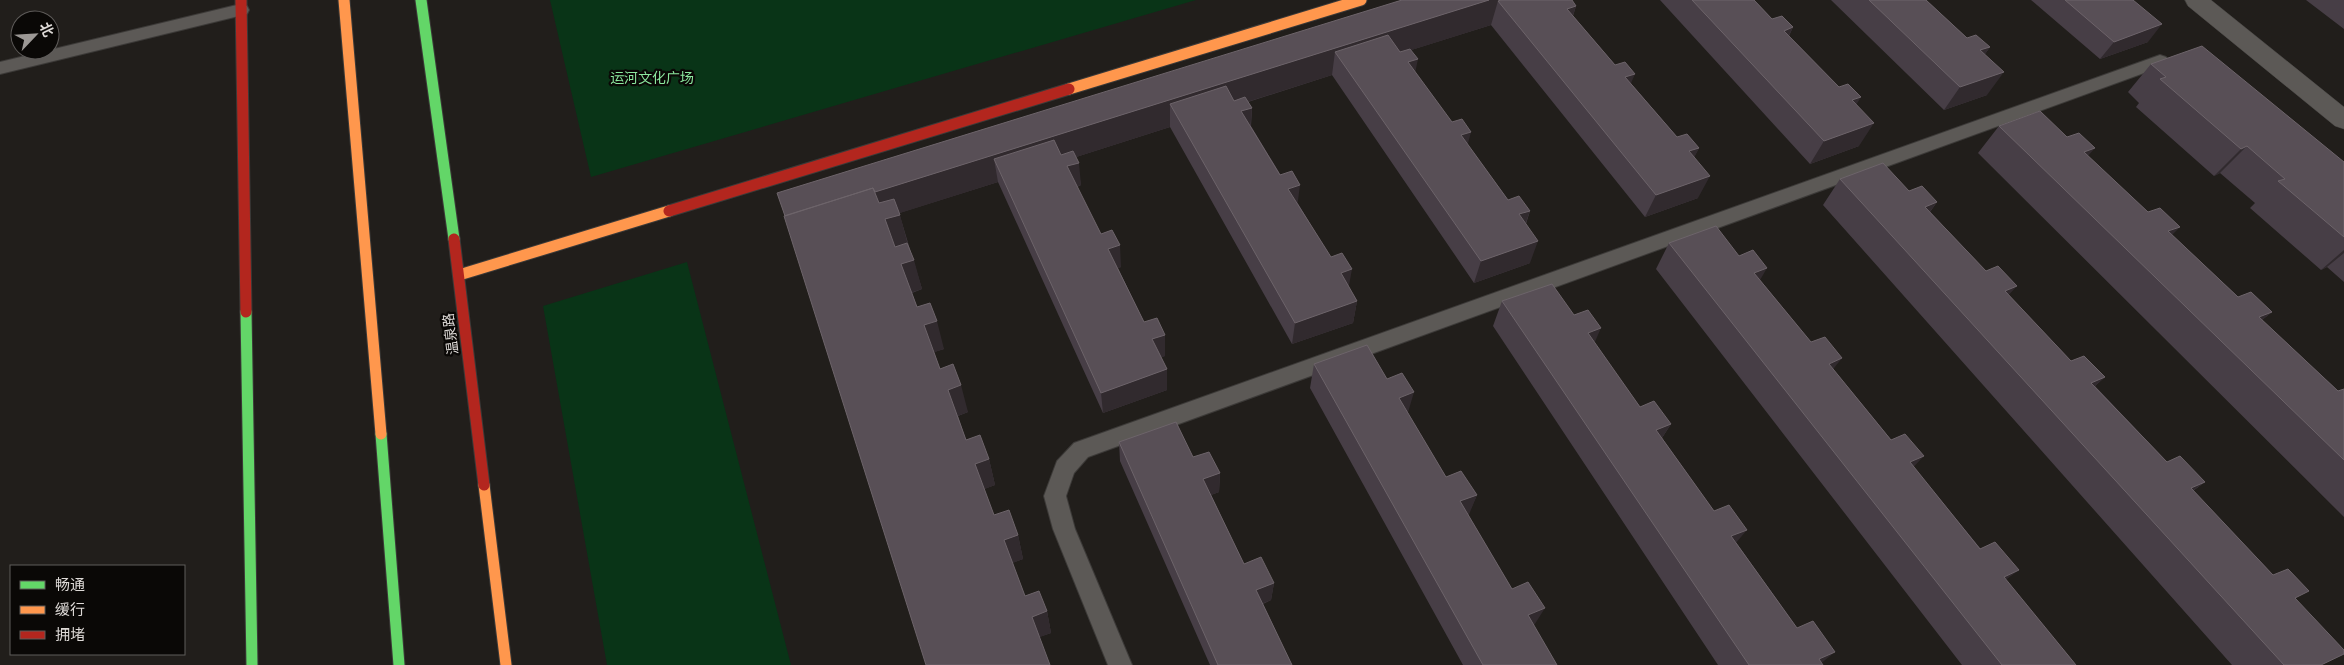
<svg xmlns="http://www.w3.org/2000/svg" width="2344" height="665" viewBox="0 0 2344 665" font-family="'Nunito Sans','Noto Sans SC',sans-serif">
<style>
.green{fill:#093417}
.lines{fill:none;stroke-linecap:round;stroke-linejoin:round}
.lane-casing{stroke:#3c3a38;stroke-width:2}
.street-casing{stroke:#3c3a38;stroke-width:1}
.fast-casing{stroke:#3c3a38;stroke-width:13}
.slow-casing{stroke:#3c3a38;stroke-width:13}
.jam-casing{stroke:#3c3a38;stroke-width:13}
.lane{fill:#5c5956;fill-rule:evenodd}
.street{fill:#5c5956;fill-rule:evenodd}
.fast{stroke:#63d668;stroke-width:11}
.slow{stroke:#ff974d;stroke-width:11}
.jam{stroke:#b3261e;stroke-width:11}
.wall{fill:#473e46}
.shaded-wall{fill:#312a2e}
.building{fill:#584f56;stroke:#6d646a}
.labels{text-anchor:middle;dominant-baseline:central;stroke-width:4.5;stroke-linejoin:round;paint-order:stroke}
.park-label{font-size:14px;fill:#8ce99f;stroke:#0a0806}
.street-label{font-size:14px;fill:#dedad7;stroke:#0a0806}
</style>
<rect width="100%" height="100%" fill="#211e1b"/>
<!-- green -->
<path class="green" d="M550,0H1196L591,177Z
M687,262L791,665H607L543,306Z"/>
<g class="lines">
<!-- lane casing -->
<g class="lane-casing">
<path id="lane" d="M241,4L247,6L249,10L247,14L0,74V62Z
M2160,55L2166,57L2169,61L2166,65L1088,457L1074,473L1066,496L1075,529L1132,665H1108L1053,529L1044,496L1057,461L1074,443Z"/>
</g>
<!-- street casing -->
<g class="street-casing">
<path id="street" d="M2185,0H2211L2344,107V129L2335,126L2188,6Z"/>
</g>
<!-- fast casing -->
<g class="fast-casing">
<path id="fast" d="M421,0L454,239
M246,312L252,665
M381,434L399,665"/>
</g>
<!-- slow casing -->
<g class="slow-casing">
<path id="slow" d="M344,0L381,434
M1069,89L1361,0
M459,275L669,211
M484,485L506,665"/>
</g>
<!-- jam casing -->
<g class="jam-casing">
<path id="jam" d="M241,0L246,312
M669,211L1069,89
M454,239L484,485"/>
</g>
<!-- lane -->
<use href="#lane" class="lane"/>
<!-- street -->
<use href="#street" class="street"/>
<!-- fast -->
<use href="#fast" class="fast"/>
<!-- slow -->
<use href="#slow" class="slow"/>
<!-- jam -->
<use href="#jam" class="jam"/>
</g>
<!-- wall -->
<path class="wall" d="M1402,0H1571L1576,6L1573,16L1677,137L1699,148L1694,157L1698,198L1645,217L1491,25L1411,50L1415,72L1508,200L1530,211L1526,224L1530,263L1474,283L1332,75L1248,102L1252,108L1251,126L1357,301L1353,323L1292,344L1170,127L1076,157L1081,185L1077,187L1101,234L1121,267L1118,268L1144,322L1165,335V356L1161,357L1167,369V390L1103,413L998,182L899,213L922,289L912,293L917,307L944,349L934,352L940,369L968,412L958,416L966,440L989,459L995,485L984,489L994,515L1018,535L1023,559L1012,563L1025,596L1047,611L1051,633L1039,637L785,216Z
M1660,0H1754L1772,19L1793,27L1789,36L1856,105L1859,146L1810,164Z
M1831,0H1926L1967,38L1990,47L1985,54L1987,95L1944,110Z
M2031,0H2133L2148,42L2100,59Z
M2306,0H2344V29Z
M2151,64L2344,162V282L2327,267L2321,270L2250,208L2255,203L2220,173L2214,176L2136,107L2139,103L2128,92Z
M1999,126L2088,156L2238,297L2272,312L2262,320L2338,391L2344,389V517L1978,153Z
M1840,179L1909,191L1937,202L1930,212L2071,361L2105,377L2095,386L2167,462L2205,482L2193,491L2295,598L2321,665H2232L1823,205Z
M1669,243L1760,280L2076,665H1962L1656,269Z
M1502,301L1594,343L1640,407L1671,424L1662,438L1823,665H1718L1493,326Z
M1314,364L1387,379L1446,477L1477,495L1468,515L1557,665H1463L1310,388Z
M1119,442L1193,457L1220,473L1219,492L1211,495L1244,564L1274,583L1271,600L1263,604L1292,665H1210L1120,461Z"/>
<!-- shaded-wall -->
<path class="shaded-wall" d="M1489,0H1569L1498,1L1491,25L1348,70L1335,52L1332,75L1181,123L1170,104V127L1004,180L994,159L998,182L796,246L786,220Z
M1576,6L1568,30L1567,9Z
M2162,24L2148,42L2100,59L2114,42Z
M1793,27L1781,51L1784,31Z
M1990,47L1973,71L1980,50Z
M1418,59L1413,83L1408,62Z
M2004,72L1987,95L1944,110L1960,87Z
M1635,74L1625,97V77Z
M1861,97L1847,120L1852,100Z
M1252,108L1250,131L1241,111Z
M1874,123L1859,146L1810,164L1824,141Z
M1471,132L1465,155L1461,135Z
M2247,146L2220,173L2214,176L2241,149Z
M1699,148L1688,170L1689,151Z
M2095,148L2072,174L2084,152Z
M1079,163L1081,185L1069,189L1067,166Z
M1710,176L1698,198L1645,217L1656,195Z
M1300,185L1297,208L1288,189Z
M1937,202L1917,229L1925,207Z
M1530,211L1522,233L1519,214Z
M900,215L908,245L893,249L885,219Z
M2180,227L2154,253L2168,231Z
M1538,241L1530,263L1474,283L1481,261Z
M1120,245L1121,267L1110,271L1108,249Z
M2344,250V253L2327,267L2321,270Z
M914,260L922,289L910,293L901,264Z
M1767,268L1752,294L1754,273Z
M1352,269L1348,291L1341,273Z
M2017,286L1994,311L2005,291Z
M1357,301L1353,323L1292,344L1295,323Z
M2272,312L2242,336L2259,317Z
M937,321L944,349L932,353L924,325Z
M1601,328L1590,353L1588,333Z
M1165,335V356L1153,360L1152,339Z
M1842,358L1823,382L1829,364Z
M1167,369V390L1103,413L1101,393Z
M2105,377L2078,401L2091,383Z
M961,385L968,412L955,417L948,390Z
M1414,392L1407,416L1399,398Z
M1671,424L1656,447V430Z
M1924,456L1902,479L1910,462Z
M989,459L995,485L982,490L975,464Z
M1220,473L1219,492L1203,498V479Z
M2205,482L2174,504L2191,488Z
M1477,495L1468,517L1460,501Z
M1747,530L1729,551L1731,536Z
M1018,535L1023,559L1010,564L1004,540Z
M2019,570L1992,590L2004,577Z
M1274,583L1271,600L1254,607L1256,590Z
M1545,608L1533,627L1528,615Z
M1047,611L1051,633L1037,638L1032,617Z
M1835,652L1819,665V659Z"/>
<!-- building -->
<path class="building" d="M1402,0H1489L875,192L873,188L785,216L777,193Z
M1501,0H1572L1576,6L1567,9L1615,65L1625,62L1635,74L1625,77L1677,137L1687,134L1699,148L1689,151L1710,176L1656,195L1498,1Z
M1692,0H1754L1772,19L1782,16L1793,27L1784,31L1839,87L1848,84L1861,97L1852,100L1874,123L1824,141Z
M1869,0H1926L1967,38L1976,35L1990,47L1980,50L2004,72L1960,87Z
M2065,0H2133L2162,24L2114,42Z
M1388,35L1400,52L1410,49L1418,59L1408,62L1452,122L1462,119L1471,132L1461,135L1508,200L1519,196L1530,211L1519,214L1538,241L1481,261L1335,52Z
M2202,46L2344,162V237L2278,181L2285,179L2247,146L2241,149L2160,79L2166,77L2151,64Z
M1226,86L1234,101L1245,97L1252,108L1241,111L1280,175L1292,171L1300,185L1288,189L1331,257L1342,253L1352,269L1341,273L1357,301L1295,323L1170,104Z
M2040,111L2067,137L2079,133L2095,148L2084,152L2148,212L2160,208L2180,227L2168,231L2238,297L2251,292L2272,312L2259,317L2338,391L2344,389V460L1999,126Z
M1054,140L1061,155L1073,151L1079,163L1067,166L1101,234L1112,230L1120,245L1108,249L1144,322L1157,318L1165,335L1152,339L1167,369L1101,393L994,159Z
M1883,163L1909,191L1922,186L1937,202L1925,207L1986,271L1998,266L2017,286L2005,291L2071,361L2084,356L2105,377L2091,383L2167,462L2180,456L2205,482L2191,488L2273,575L2288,569L2309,591L2295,598L2344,650V654L2321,665H2284L1840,179Z
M873,188L879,203L894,199L900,215L885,219L895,247L907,243L914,260L901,264L917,307L930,303L937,321L924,325L940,369L953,364L961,385L948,390L966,440L980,435L989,459L975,464L994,515L1009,510L1018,535L1004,540L1025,596L1039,591L1047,611L1032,617L1050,665H926L784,216Z
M1716,226L1739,256L1753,250L1767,268L1754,273L1811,342L1825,337L1842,358L1829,364L1891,440L1905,434L1924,456L1910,462L1980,549L1995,542L2019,570L2004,577L2076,665H2002L1669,243Z
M1552,284L1574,315L1588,310L1601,328L1588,333L1640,407L1654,401L1671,424L1656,430L1714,511L1729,505L1747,530L1731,536L1797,628L1813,621L1835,652L1819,659L1823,665H1749L1502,301Z
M1367,345L1387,379L1402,373L1414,392L1399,398L1446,477L1461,471L1477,495L1460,501L1512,589L1528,582L1545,608L1528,615L1557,665H1483L1314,364Z
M1176,422L1193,457L1209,452L1220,473L1203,479L1244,564L1261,557L1274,583L1256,590L1292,665H1218L1119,442Z"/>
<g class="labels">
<!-- park labels -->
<g class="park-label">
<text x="652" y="78">运河文化广场</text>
</g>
<!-- street labels -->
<g class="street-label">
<text transform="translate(451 334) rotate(-97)">温泉路</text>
</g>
</g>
<!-- legend -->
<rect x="10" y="565" width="175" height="90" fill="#0a0806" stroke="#5f5c5a"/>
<rect x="20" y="581" width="25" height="8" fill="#63d668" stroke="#5f5c5a"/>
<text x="55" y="590" font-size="15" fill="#dedad7">畅通</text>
<rect x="20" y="606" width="25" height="8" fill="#ff974d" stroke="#5f5c5a"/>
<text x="55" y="615" font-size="15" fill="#dedad7">缓行</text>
<rect x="20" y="631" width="25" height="8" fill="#b3261e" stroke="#5f5c5a"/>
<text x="55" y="640" font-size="15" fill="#dedad7">拥堵</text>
<!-- north arrow -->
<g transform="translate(35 35) rotate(65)"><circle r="24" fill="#0a0806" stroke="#5f5c5a"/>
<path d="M0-4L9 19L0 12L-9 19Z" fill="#9c9895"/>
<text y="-8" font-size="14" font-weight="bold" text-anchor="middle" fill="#dedad7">北</text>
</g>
</svg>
